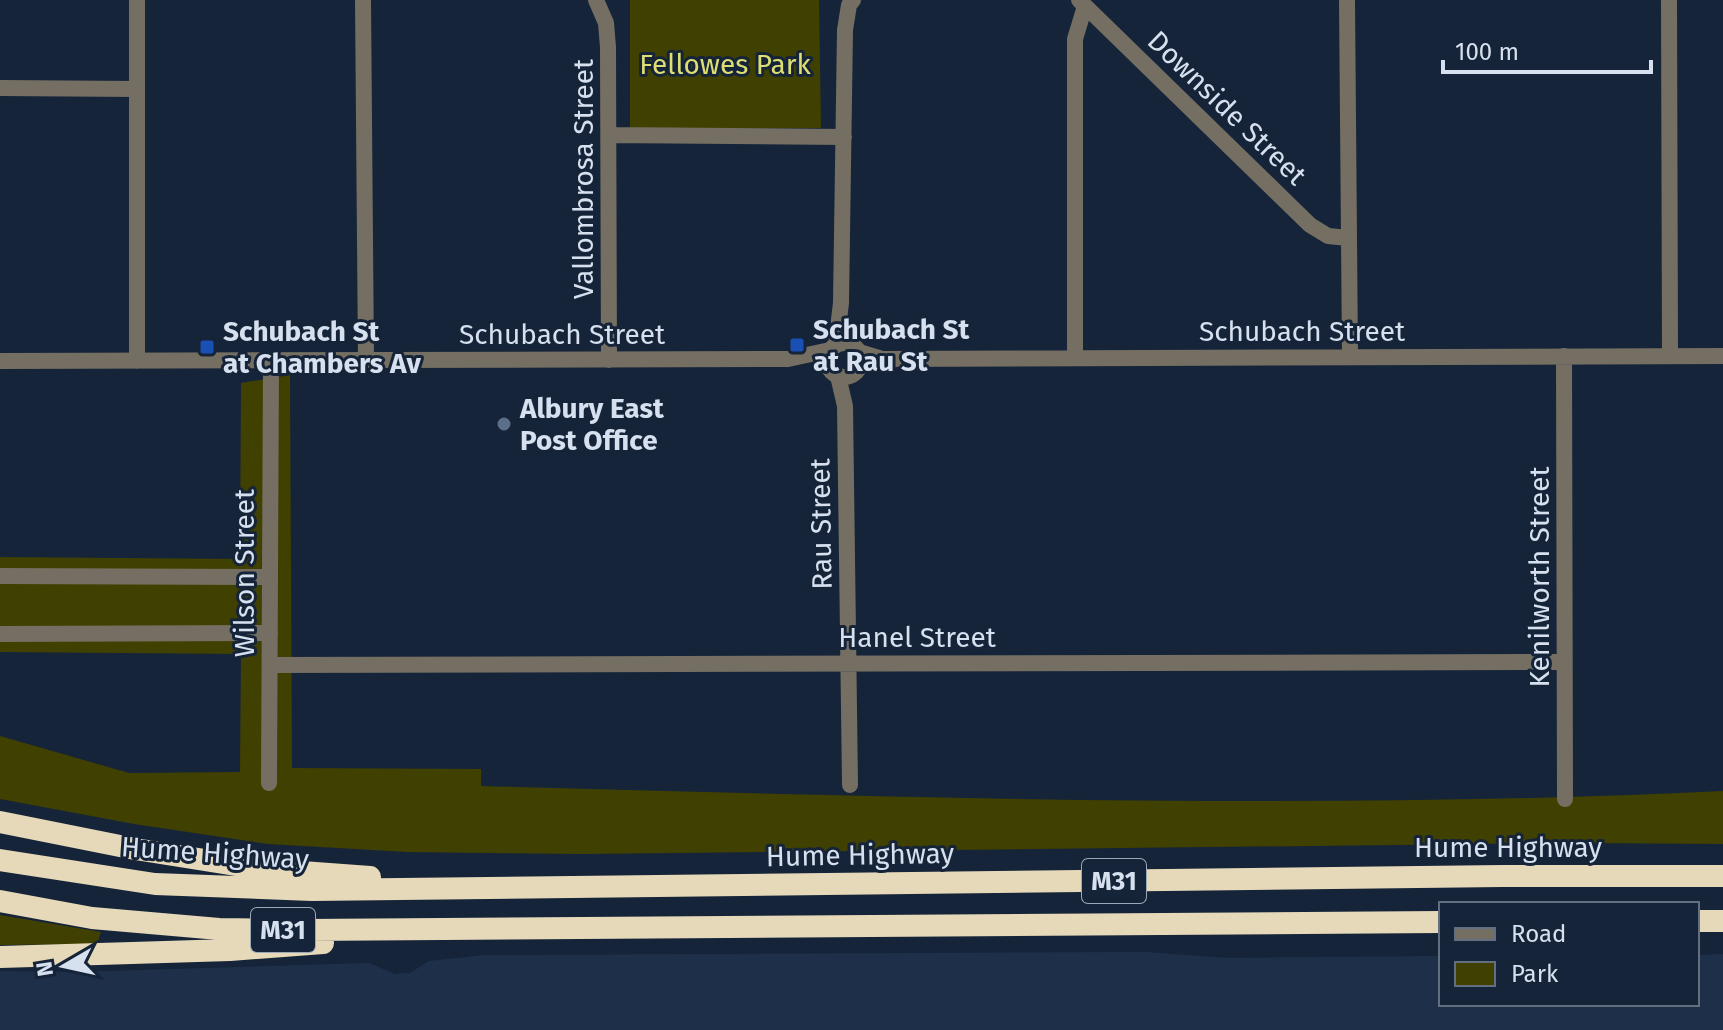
<svg xmlns="http://www.w3.org/2000/svg" width="1723" height="1030" viewBox="0 0 1723 1030" font-family="'Fira Sans',sans-serif">
<style>
.built{fill:#1e3049}
.green{fill:#404000}
.lines{fill:none;stroke-linecap:round;stroke-linejoin:round}
.minor{stroke:#746f62;stroke-width:16}
.highway{stroke:#e5d9b9;stroke-width:22}
.transit-dot{fill:#1a4fb4;stroke:#162439;stroke-width:3}
.service-dot{fill:#5c6f8a;stroke:#162439;stroke-width:3}
.labels{text-anchor:middle;dominant-baseline:central;stroke-width:6;stroke-linejoin:round;paint-order:stroke}
.shield{fill:#162439;stroke:#9ca8b8;stroke-width:2}
.shield-label{font-size:26px;font-weight:bold;fill:#d6e0ee}
.park-label{font-size:28px;fill:#dddf72;stroke:#162439}
.street-label{font-size:28px;fill:#d6e0ee;stroke:#162439}
.poi-label{font-size:28px;font-weight:bold;fill:#d6e0ee;stroke:#162439;text-anchor:start}
</style>
<rect width="100%" height="100%" fill="#162439"/>
<!-- built -->
<path class="built" d="M1147,952L1227,958L1441,956V1004H1697V955L1723,954V1030H0V971L74,972L369,963L395,974L410,973L429,961L484,955Z"/>
<!-- green -->
<path class="green" d="M630,0H819L821,128L630,129Z
M290,375L292,768L481,769V786C895,797 1310,811 1723,791V844L1577,843L582,854L407,852L268,844L134,824L0,799V736L129,773L240,772L241,654L0,652V557L240,559L241,383Z
M0,915L101,932L97,944L0,945Z"/>
<g class="lines">
<!-- minor -->
<path class="minor" d="M363,0L366,360
M596,0L606,23L608,47L609,360
M1079,0L1310,225L1328,236L1348,238
M1347,0L1350,357
M1669,0L1670,356
M0,88L136,89
M609,135L844,137
M827 360a17 17 0 1 1 34 0a17 17 0 1 1-34 0Z
M836,345L841,303L845,30L849,5L853,0
M859,352L882,359L1723,356
M1564,356L1565,799
M1075,357V39L1085,6
M0,361L788,359L830,350
M137,361V0
M838,376L845,406L850,785
M0,576L270,577
M0,634L270,633
M270,665L1564,662
M269,783L271,362"/>
<!-- highway -->
<path class="highway" d="M0,822L135,849L261,869L370,877
M0,860L155,884L312,890L1503,876H1723
M0,901L92,918L219,929L305,930L1441,922
M1697,921H1723
M0,957L230,950L323,943"/>
</g>
<!-- markers -->
<g class="transit-dot">
<rect x="789" y="337" width="16" height="16" rx="4"/>
<rect x="199" y="339" width="16" height="16" rx="4"/>
</g>
<circle class="service-dot" cx="504" cy="424" r="8"/>
<g class="labels">
<!-- shield labels -->
<g class="shield">
<rect x="1082" y="859" width="64" height="44" rx="6"/>
<rect x="251" y="908" width="64" height="44" rx="6"/>
</g>
<g class="shield-label">
<text x="1114" y="881">M31</text>
<text x="283" y="930">M31</text>
</g>
<!-- park labels -->
<g class="park-label">
<text x="725" y="64">Fellowes Park</text>
</g>
<!-- street labels -->
<g class="street-label">
<text transform="translate(1227 108) rotate(44)">Downside Street</text>
<text transform="translate(583 179) rotate(-90)">Vallombrosa Street</text>
<text x="1302" y="331">Schubach Street</text>
<text x="562" y="334">Schubach Street</text>
<text transform="translate(821 524) rotate(-91)">Rau Street</text>
<text transform="translate(244 573) rotate(-90)">Wilson Street</text>
<text transform="translate(1539 577) rotate(-90)">Kenilworth Street</text>
<text x="917" y="637">Hanel Street</text>
<text x="1508" y="847">Hume Highway</text>
<text transform="translate(215 853) rotate(4)">Hume Highway</text>
<text transform="translate(860 855) rotate(-1)">Hume Highway</text>
</g>
<!-- poi labels -->
<g class="poi-label">
<text x="813" y="329">Schubach St<tspan x="813" dy="32">at Rau St</tspan></text>
<text x="223" y="331">Schubach St<tspan x="223" dy="32">at Chambers Av</tspan></text>
<text x="520" y="408">Albury East<tspan x="520" dy="32">Post Office</tspan></text>
</g>
</g>
<!-- legend -->
<rect x="1439" y="902" width="260" height="104" fill="#162439" stroke="#636f81" stroke-width="2"/>
<rect x="1455" y="928" width="40" height="12" fill="#746f62" stroke="#636f81" stroke-width="2"/>
<text x="1511" y="942" font-size="24" fill="#d6e0ee">Road</text>
<rect x="1455" y="962" width="40" height="24" fill="#404000" stroke="#636f81" stroke-width="2"/>
<text x="1511" y="982" font-size="24" fill="#d6e0ee">Park</text>
<!-- north arrow -->
<g transform="translate(64 966) rotate(261)" stroke="#162439" stroke-width="6" paint-order="stroke">
<path d="M0-6L14 30L0 20L-14 30Z" fill="#d6e0ee"/>
<text y="-12" font-size="22" font-weight="bold" text-anchor="middle" fill="#d6e0ee">N</text>
</g>
<!-- scale -->
<path d="M1443 60v12h208v-12" fill="none" stroke="#d6e0ee" stroke-width="4"/>
<text x="1455" y="60" font-size="24" fill="#d6e0ee" stroke="#162439" stroke-width="6" paint-order="stroke">100 m</text>
</svg>
